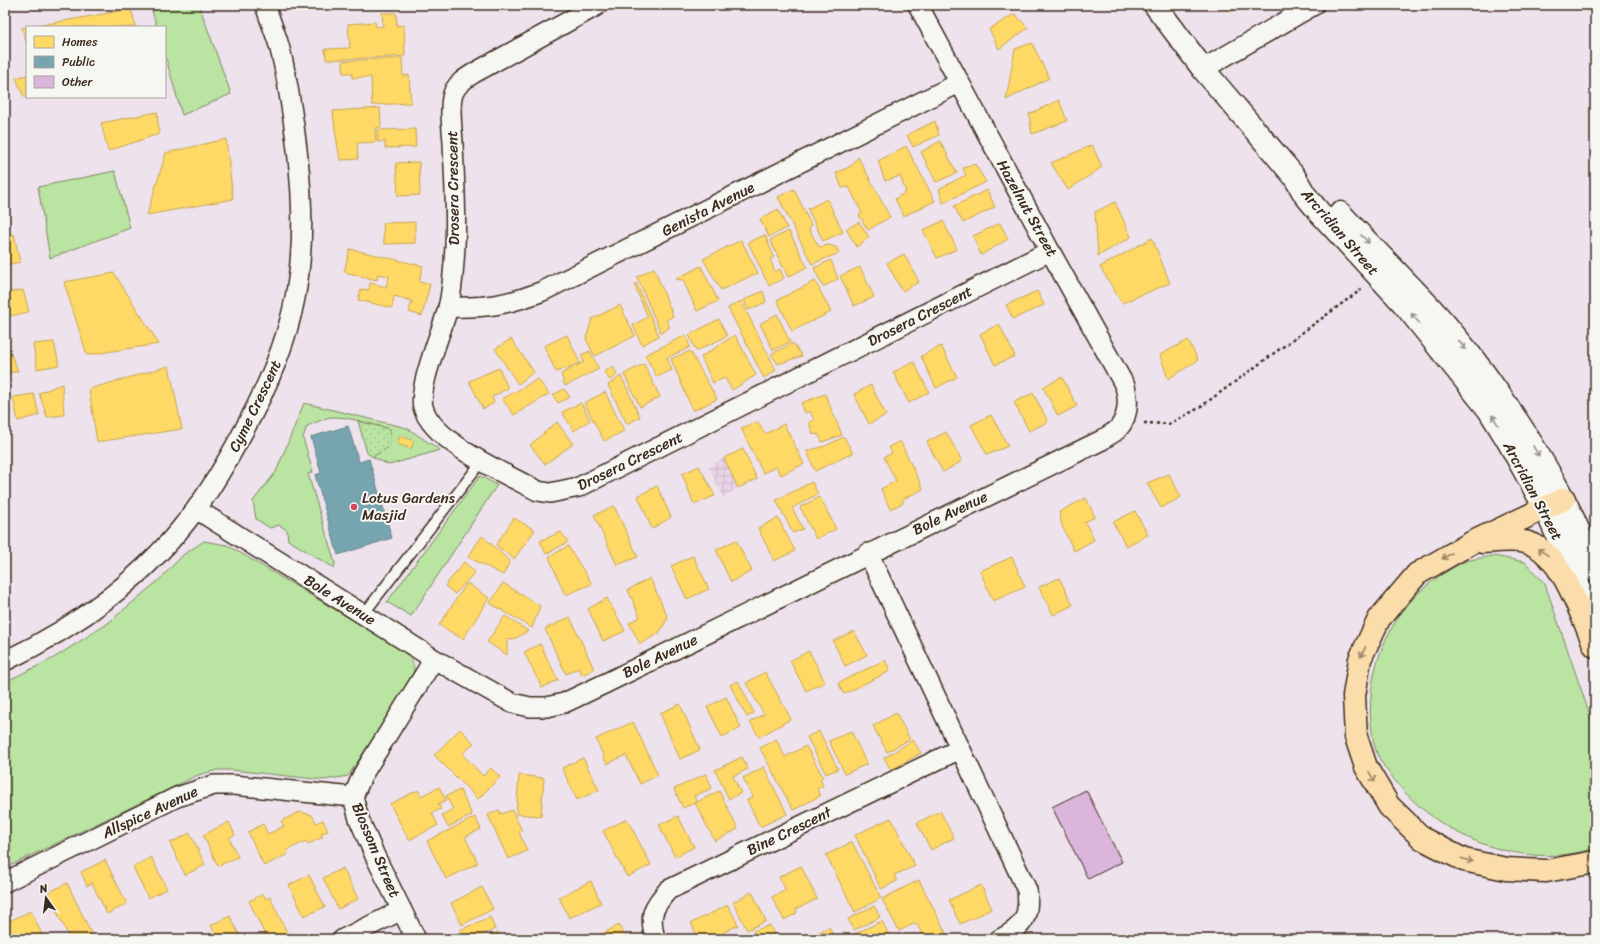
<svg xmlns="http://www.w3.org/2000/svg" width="1600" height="944" viewBox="0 0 1600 944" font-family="Sriracha,sans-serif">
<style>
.industrial{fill:url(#industrial-grid)}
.green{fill:#bae4a1;stroke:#7a8760}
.garden{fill:url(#garden-dots);stroke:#7a8760}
.homes{fill:#ffd966;stroke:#c4a450}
.public{fill:#76a5af;stroke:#648084}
.building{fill:#dcb5dd;stroke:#3b2a1e}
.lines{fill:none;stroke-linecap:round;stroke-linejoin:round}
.service-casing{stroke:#3b2a1e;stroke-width:12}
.minor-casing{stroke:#3b2a1e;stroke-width:22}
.tertiary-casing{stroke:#3b2a1e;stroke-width:25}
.motorway-casing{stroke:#3b2a1e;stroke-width:25}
.path{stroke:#3b2a1e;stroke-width:2.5;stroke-dasharray:3 3;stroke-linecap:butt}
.service{stroke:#f6f6f2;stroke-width:9}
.minor{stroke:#f6f6f2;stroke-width:19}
.tertiary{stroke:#f6f6f2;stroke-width:22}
.motorway{stroke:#faddab;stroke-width:22}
.oneway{stroke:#989088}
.oneway2{stroke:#9a8464}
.poi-dot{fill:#d1495b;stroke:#f6f6f2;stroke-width:1.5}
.labels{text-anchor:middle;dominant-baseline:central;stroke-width:4;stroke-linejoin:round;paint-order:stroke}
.street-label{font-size:15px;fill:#3b2a1e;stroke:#f6f6f2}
.poi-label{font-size:15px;fill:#3b2a1e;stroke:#f6f6f2;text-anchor:start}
</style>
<defs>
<pattern id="industrial-grid" width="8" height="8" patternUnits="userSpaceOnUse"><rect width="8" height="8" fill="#e9d4e8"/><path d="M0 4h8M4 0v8" fill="none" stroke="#c9b6c7"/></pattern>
<pattern id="garden-dots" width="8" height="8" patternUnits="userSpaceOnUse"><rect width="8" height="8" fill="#bae4a1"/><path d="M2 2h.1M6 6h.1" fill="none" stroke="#a1c48a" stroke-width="1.8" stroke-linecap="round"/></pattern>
</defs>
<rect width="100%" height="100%" fill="#eee2ec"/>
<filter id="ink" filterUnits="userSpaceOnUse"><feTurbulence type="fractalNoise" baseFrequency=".025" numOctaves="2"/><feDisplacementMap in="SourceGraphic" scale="8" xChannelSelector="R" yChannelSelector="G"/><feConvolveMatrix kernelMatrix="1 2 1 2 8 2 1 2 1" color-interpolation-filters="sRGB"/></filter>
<g filter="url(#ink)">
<!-- industrial -->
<path class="industrial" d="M724,458L738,488L723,497L709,467Z"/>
<!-- green -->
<path class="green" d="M173,5H199L231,94L182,115L165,55V27H157L152,11Z
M115,171L130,228L50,258L38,187Z
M304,403L407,428L440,450L389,465L373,457L378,452L390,429C374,425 347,416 331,417C327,417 313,424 307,426L303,438L313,472L308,474L335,563L334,568L288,540L287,530L279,525L270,528L256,519L253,501L276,472Z
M480,476L497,485L411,616L387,602Z
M204,541L227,545L401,649C412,659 418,667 411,681L348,776L324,780L232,770H217L198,775L5,868V682L52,659L107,624L159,580L183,555Z
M1494,556L1525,562L1545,584L1595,730V848C1525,871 1442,839 1397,783C1390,774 1381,764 1377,753C1373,744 1372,733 1371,723C1366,666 1392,607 1441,575C1450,570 1460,562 1470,560C1478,558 1487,557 1494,556Z"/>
<!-- garden -->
<path class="garden" d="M358,421L390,429C392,453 388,445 373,457L367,453Z"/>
<!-- homes -->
<path class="homes" d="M1230,5H1242V6L1231,12Z
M131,9L136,27H30Z
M382,13H396L397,26L404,25L405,56L326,60L325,49L350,48L348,24L375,22L376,27L383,26Z
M1015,14L1028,28L999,49L989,29Z
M27,27V44L22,28Z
M1032,43L1049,78L1006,100L1015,49Z
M402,58L403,76L409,75L411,103L372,105L371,77L352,78V73H343V61Z
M27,75V97H24L16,78Z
M1059,100L1067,121L1032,134L1029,114Z
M380,108L381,127L375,128L376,142L357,143L358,159L340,160L335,130L333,111Z
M157,112L159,134L108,151L101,123Z
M935,121L939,135L913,147L907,135Z
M415,129L416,147L385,148V141L378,142L377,130Z
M226,139L233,199L147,215L166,153Z
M940,141L957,173L936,182L921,152Z
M1092,145L1102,167L1068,190L1051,163Z
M906,146L935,201L904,216L895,199L906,192L900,176L885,181L878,161Z
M858,157L890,217L868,230L859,215L862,213L849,187L842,188L836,173L851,166Z
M419,162L420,195L398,196L396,163Z
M975,164L986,182L943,203L939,189L966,175L963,168Z
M794,189L811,225L809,229L819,247L828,245L836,247L839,253L812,264L778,197Z
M987,190L995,207L963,223L954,206Z
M827,199L843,232L823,241L808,209Z
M1115,202L1131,237L1098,256L1095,212Z
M778,209L787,228L769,237L760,219Z
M943,221L957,249L937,258L923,230Z
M415,222V243L384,244L383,223Z
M859,222L869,237L857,247L846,229Z
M1000,223L1008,239L981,255L973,236Z
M789,231L807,267L788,277L770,240Z
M14,234L20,262L5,265V236Z
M765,235L774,257L770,259L775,272L780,269L784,278L769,286L748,242Z
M1152,238L1170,283L1122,303L1100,267Z
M741,240L758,273L721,290L703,259Z
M350,249L423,266L419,282L430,284L422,316L409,312L412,301L394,296L392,308L358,300L361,289L369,290L370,283L386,287L389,276L378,274L377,280L344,272Z
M904,254L919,282L902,291L887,263Z
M831,260L838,279L823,287L814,268Z
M701,266L718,301L697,311L683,280L675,279Z
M860,267L874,297L854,306L840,276Z
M654,268L673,316L666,320L670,327L661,333L637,277Z
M114,273L159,344L87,355L64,282Z
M815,281L831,312L792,331L777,300Z
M636,283L659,336L642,345L633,325L648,317L634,285Z
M23,290L29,312L5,317V293Z
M763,291L766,302L748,310L744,300Z
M1037,291L1044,305L1013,319L1006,305Z
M741,301L776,370L764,378L728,308Z
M620,305L635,336L595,356L586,339L592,319Z
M777,314L790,342L773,350L760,324Z
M719,319L727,336L696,351L689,335Z
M999,324L1015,356L995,365L980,334Z
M567,335L580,363L556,372L544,346Z
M686,335L690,347L667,358L672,370L657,377L645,355Z
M735,335L756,375L732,390L725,378L713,383L701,357Z
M511,339L534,372L518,384L495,349Z
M1188,340L1198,360L1168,379L1160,355Z
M54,342L59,365L37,369L33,344Z
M793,343L802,356L778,364L771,354Z
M941,346L957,377L936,388L921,356Z
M5,347H8L18,371L5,374Z
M590,351L599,369L565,386L561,374L584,362L581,355Z
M690,351L717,399L693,411L671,359Z
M914,362L929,392L909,403L893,372Z
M644,364L660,397L640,407L624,374Z
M169,366L182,429L97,442L89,389Z
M613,366L617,375L610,380L604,372Z
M499,368L508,388L492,397L494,403L483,409L469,381Z
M621,376L640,417L627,424L608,385Z
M1062,377L1077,406L1058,416L1043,387Z
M538,379L549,394L514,415L502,399Z
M62,384L64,415L47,417L39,393Z
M871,385L886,415L869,424L854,394Z
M564,389L570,397L558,403L553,395Z
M605,392L624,431L604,441L584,403Z
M1033,393L1048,422L1029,431L1014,402Z
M34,394L39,415L18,421L13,397Z
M825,394L842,435L822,442L819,435L813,434L809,422L814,420L810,411L805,413L801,403Z
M5,396L9,420L5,421Z
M581,403L590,420L574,431L562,412Z
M991,415L1008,446L987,455L971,425Z
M557,422L573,444L545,464L530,445Z
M758,422L765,434L784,424L804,464L781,475L776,467L763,473L741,428Z
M946,432L962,461L943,472L927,442Z
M400,436L414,441L411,449L397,444Z
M844,437L853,453L815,471L807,451L825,446Z
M900,441L923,489L903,499V503L890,509L881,489L896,481L884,457L892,453L889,447Z
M743,449L757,479L738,488L724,458Z
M699,466L715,496L694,504L682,474Z
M1169,474L1181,497L1161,508L1147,483Z
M812,482L818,494L792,508L803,529L793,533L776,500Z
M657,486L671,517L652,529L638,496Z
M820,497L836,529L816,539L800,507Z
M1086,498L1095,517L1085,522L1094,540L1074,551L1062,526L1059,512Z
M614,506L638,557L617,565L594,515Z
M1135,511L1148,535L1126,546L1113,522Z
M514,518L535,530L514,559L496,545Z
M778,518L795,551L774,561L758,528Z
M561,532L568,542L546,554L540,541Z
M482,536L510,561L503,575L468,557Z
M736,540L752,571L731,582L716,550Z
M568,546L592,584L565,595L549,557Z
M693,556L709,589L687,599L671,566Z
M1012,557L1025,587L993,601L980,571Z
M464,562L475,572L455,594L445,586Z
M650,578L668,618L659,633L640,644L629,623L640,617L628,590Z
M1059,578L1073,605L1053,615L1039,587Z
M467,583L489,598L463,639L439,625Z
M503,583L540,606L532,628L490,603Z
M607,598L625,631L603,641L588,609Z
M505,616L528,631L516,638L507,640V655L487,642Z
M570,617L594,669L582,675L578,668L566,674L545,629Z
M854,631L867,655L845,666L833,641Z
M540,644L558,680L542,688L524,652Z
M809,651L825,682L806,691L790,661Z
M885,660L890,671L844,694L838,683Z
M765,672L791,719L759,737L750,722L764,714L746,683Z
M738,681L754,713L747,717L730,685Z
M726,697L741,728L722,737L707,707Z
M680,704L700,750L680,759L660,713Z
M896,713L910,739L887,752L873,726Z
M633,722L658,775L640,784L626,755L607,764L596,739Z
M460,729L474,743L462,754L483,776L491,768L500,777L478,799L434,755Z
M819,731L838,769L826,774L807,737Z
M851,731L867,764L845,774L829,741Z
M776,739L785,757L806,746L823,777L820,779L823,786L817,789L820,796L793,810L760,748Z
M913,740L921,753L891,770L884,758Z
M742,757L748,769L733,776L741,793L729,799L715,770Z
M583,758L599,790L577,800L562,768Z
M764,767L787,814L760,827L747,800L753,797L743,778Z
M706,774L712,788L694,796L697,802L683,808L674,789Z
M519,775L544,778L541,816L516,814Z
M439,787L446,800L438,804L441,809L432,813L438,825L409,840L390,804L418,790L421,796Z
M460,790L472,815L448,827L442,815L453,809L446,796Z
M719,791L738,829L715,841L695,803Z
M499,810L501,814L512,810L522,831L519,832L527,851L508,859L488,815Z
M940,811L954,838L931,850L917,823Z
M299,812L312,815L316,823L323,820L328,831L321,834L323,837L308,844L306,841L287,850L288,854L264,866L248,832L263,824L268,834L284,826L281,821Z
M678,816L694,847L675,857L659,825Z
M475,817L481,829L465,837L478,863L446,879L427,841Z
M891,818L915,866L894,875L897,881L881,889L855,835Z
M627,819L651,865L627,877L603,831Z
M229,822L235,835L229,838L238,857L218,866L203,835Z
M190,833L205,865L185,875L170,843Z
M852,842L881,898L855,912L826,855Z
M151,857L167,889L148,898L133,867Z
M105,860L127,904L107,914L92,883L87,886L81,872Z
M801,866L817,899L796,909L797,913L784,920L772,897L786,890L779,877Z
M343,868L358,899L338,909L323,878Z
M309,875L325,907L304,916L289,885Z
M919,880L949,939H925L916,923L899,931L882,899Z
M591,881L601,903L569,918L559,897Z
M67,883L94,939H70L48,893Z
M981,885L992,909L960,924L949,900Z
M482,887L493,909L462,925L451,903Z
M752,892L766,921L747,930L733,902Z
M263,894L266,899L270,897L288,935L291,933L293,939H263L266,937L249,901Z
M728,905L738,925L711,939H699L691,923Z
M874,906L880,917L854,930L848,919Z
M31,911L44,939H5V923Z
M230,916L241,939H218L211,925Z
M490,917L495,929L473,939H465L460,930Z
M882,921L891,939H844Z
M619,925L626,939H592Z
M770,925L776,939H756L753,931Z
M829,927L835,939H806Z
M498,932L501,939H482Z
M745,933L748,939H734Z"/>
<!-- public -->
<path class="public" d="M348,426L359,462L369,459L392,538L338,555L315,475L321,473L311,437Z"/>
<!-- building -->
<path class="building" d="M1086,790L1122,862L1088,879L1052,807Z"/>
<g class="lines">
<!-- service casing -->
<g class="service-casing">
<path id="service" d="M363,615L482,461"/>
</g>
<!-- minor casing -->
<g class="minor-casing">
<path id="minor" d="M598,5L474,73C466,78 456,84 453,94C449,106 452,128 453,142C454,176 457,211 455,245C454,265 453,288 448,308C442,331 418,386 423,407C432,442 508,475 538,491L550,493L579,487L1050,251
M1203,69L1314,5
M448,307C487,308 507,305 543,291L959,83
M196,509L434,659L512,703L530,707H547L564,703L604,684L1102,440C1107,436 1114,433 1118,429C1129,416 1129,401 1125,386L1050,251L918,5
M868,553L1027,890C1030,916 1024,927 1000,939
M5,661C79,626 148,575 196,509C214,485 229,458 243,432C266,390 286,346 295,298C306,241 302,183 294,126C290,98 286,69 278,42C274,30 269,17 265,5
M5,882L177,797L214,785H233L353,797
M343,939L402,910
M416,939L375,856L359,819L353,797L363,774L434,659
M655,939C649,914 652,909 668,890L960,749"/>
</g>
<!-- tertiary casing -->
<g class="tertiary-casing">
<path id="tertiary" d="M1155,5L1203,69L1294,176L1305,195L1320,213L1404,304L1489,410L1508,441L1545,508L1577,580L1586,606
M1340,213C1375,251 1412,286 1446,325C1491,378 1530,437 1563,498C1575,520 1585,546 1595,570"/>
</g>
<!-- motorway casing -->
<g class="motorway-casing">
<path id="motorway" d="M1564,499L1471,543L1417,574L1379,619L1360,659L1354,696L1356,737L1366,767L1389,806L1423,839L1464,860L1506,869L1546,871L1595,862
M1482,542C1499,541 1518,538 1534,545C1565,561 1581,616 1595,646"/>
</g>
<!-- path -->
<path class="path" d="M1144,423L1169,424L1199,408L1362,289"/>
<!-- service -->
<use href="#service" class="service"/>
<!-- minor -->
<use href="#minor" class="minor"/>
<!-- tertiary -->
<use href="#tertiary" class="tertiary"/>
<!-- motorway -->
<use href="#motorway" class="motorway"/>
</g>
<!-- one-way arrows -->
<defs><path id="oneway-shaft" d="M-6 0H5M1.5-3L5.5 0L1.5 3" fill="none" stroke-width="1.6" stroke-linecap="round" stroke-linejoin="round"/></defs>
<g class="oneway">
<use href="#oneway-shaft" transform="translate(1365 239) rotate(45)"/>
<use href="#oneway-shaft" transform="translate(1415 318) rotate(-130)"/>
<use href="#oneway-shaft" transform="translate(1462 345) rotate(52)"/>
<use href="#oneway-shaft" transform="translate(1495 420) rotate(-122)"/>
<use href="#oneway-shaft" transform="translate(1536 451) rotate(60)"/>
</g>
<g class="oneway2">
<use href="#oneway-shaft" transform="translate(1543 552) rotate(-145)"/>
<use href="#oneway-shaft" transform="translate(1447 556) rotate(150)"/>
<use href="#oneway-shaft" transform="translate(1363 652) rotate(116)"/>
<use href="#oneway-shaft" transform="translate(1372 777) rotate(60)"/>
<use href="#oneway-shaft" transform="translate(1467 860) rotate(17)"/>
</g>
</g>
<!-- markers -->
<circle class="poi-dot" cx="354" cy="507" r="4"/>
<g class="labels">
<!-- street labels -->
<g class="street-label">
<text transform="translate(453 188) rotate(-91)">Drosera Crescent</text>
<text transform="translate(1027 208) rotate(61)">Hazelnut Street</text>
<text transform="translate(708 209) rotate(-27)">Genista Avenue</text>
<text transform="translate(1340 232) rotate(49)">Arcridian Street</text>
<text transform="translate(920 316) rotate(-27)">Drosera Crescent</text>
<text transform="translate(255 406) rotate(-64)">Cyme Crescent</text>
<text transform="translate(630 461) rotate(-26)">Drosera Crescent</text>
<text transform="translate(1533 491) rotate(62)">Arcridian Street</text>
<text transform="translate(950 513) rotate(-26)">Bole Avenue</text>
<text transform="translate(340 600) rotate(32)">Bole Avenue</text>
<text transform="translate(660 656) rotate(-26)">Bole Avenue</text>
<text transform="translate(150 812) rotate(-25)">Allspice Avenue</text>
<text transform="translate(789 831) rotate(-26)">Bine Crescent</text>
<text transform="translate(376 850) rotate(67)">Blossom Street</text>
</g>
<!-- poi labels -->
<g class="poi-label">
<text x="362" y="498">Lotus Gardens<tspan x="362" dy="17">Masjid</tspan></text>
</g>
</g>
<!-- margin -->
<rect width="1600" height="944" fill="none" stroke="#f6f6f2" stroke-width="20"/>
<rect x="10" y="10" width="1580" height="924" fill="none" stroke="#3b2a1e" stroke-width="1.5" filter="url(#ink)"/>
<!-- legend -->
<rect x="26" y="26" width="140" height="72" fill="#f6f6f2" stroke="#aba49d"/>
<rect x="34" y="36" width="20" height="12" fill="#ffd966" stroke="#aba49d"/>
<text x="62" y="46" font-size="12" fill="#3b2a1e">Homes</text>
<rect x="34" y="56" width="20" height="12" fill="#76a5af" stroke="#aba49d"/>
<text x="62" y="66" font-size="12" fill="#3b2a1e">Public</text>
<rect x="34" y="76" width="20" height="12" fill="#dcb5dd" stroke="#aba49d"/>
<text x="62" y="86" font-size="12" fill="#3b2a1e">Other</text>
<!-- north arrow -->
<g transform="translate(46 898) rotate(346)" stroke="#f6f6f2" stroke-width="3" paint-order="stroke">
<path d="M0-3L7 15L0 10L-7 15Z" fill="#3b2a1e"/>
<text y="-6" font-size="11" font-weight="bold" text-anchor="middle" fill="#3b2a1e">N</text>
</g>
</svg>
